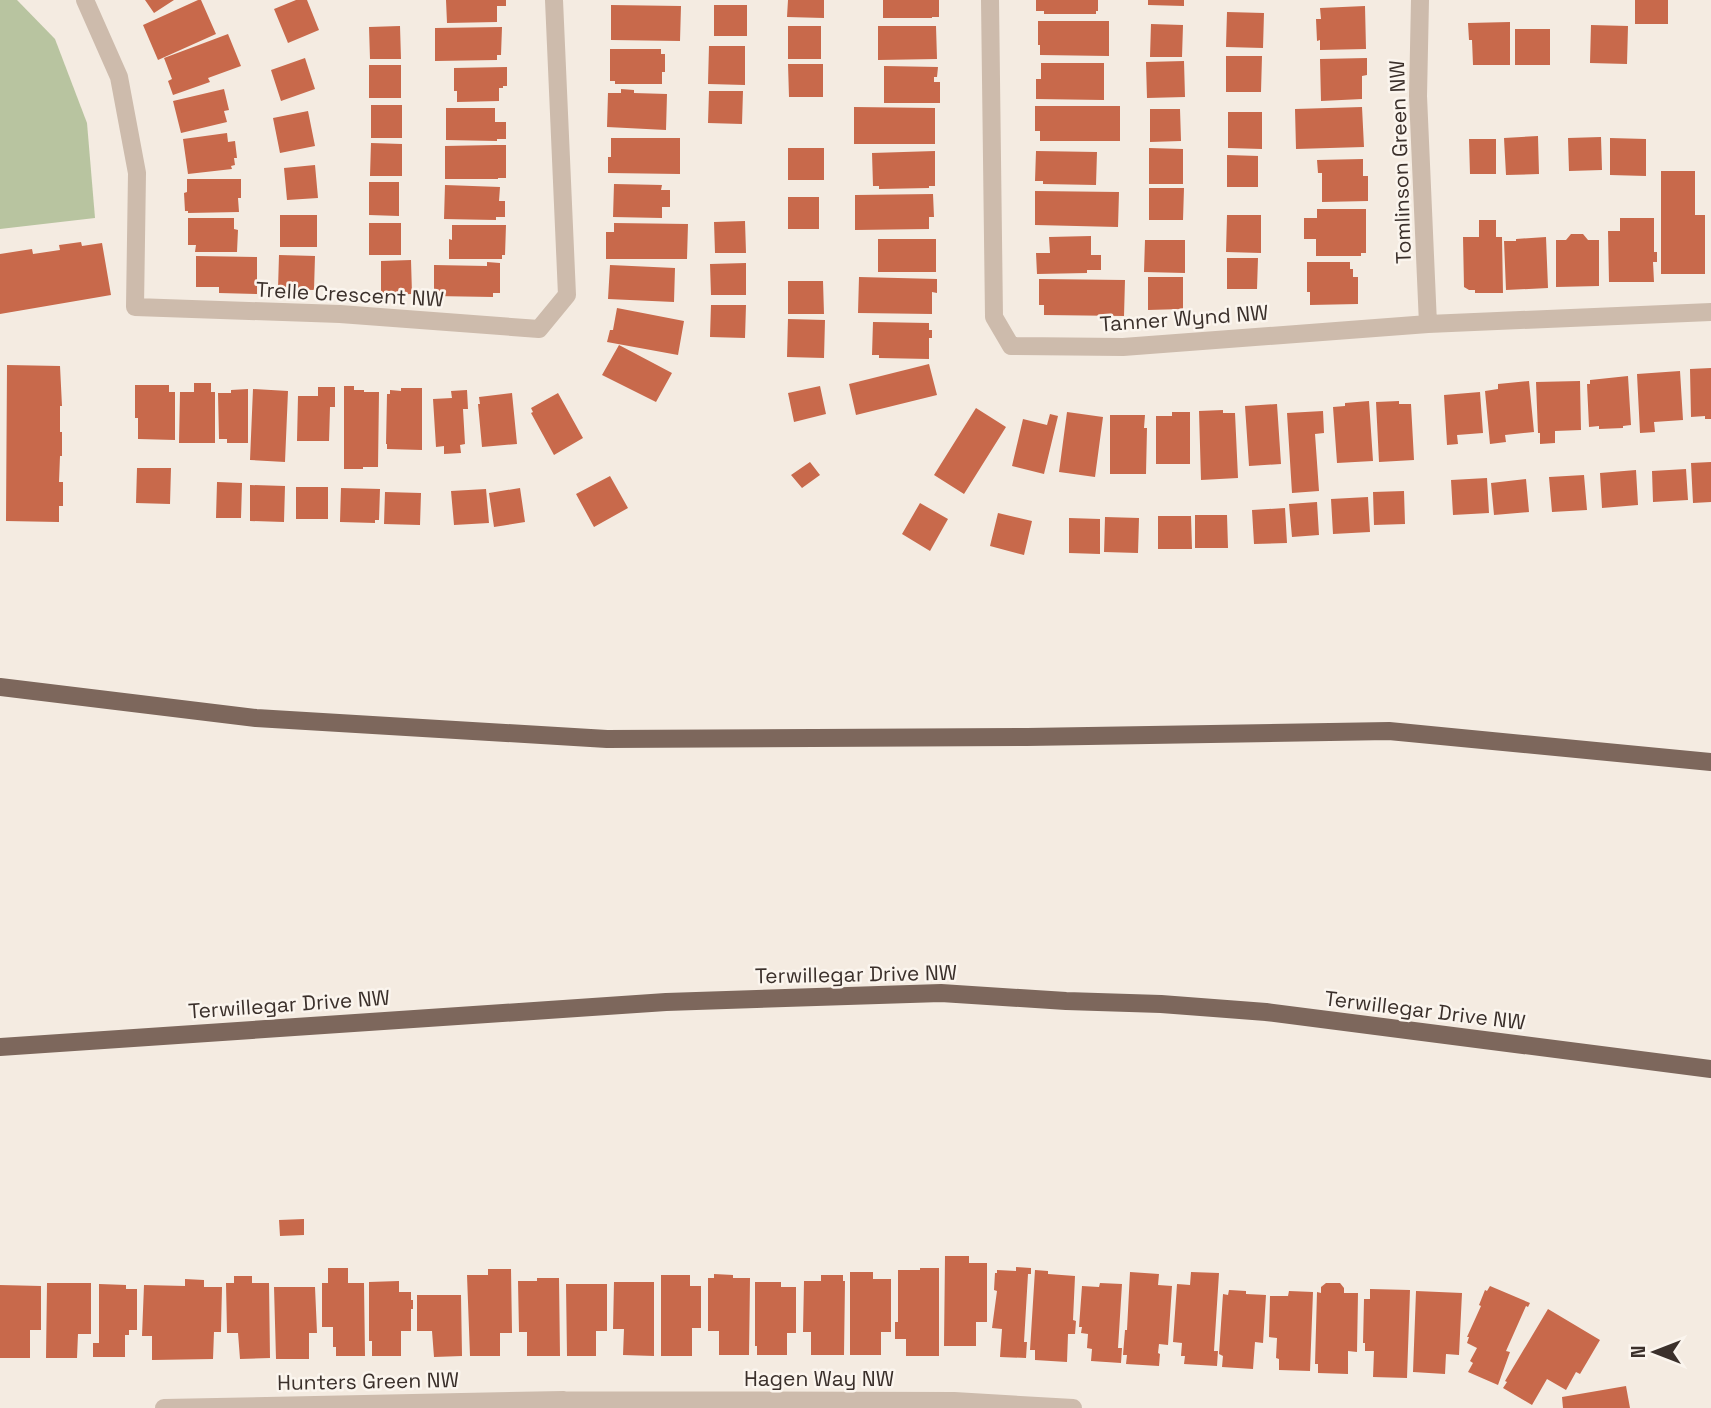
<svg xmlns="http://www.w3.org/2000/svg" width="1711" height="1408" viewBox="0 0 1711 1408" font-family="'Space Grotesk',sans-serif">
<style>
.green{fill:#b8c4a0}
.building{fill:#c8694b}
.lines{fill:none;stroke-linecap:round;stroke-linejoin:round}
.minor{stroke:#cdbbac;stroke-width:18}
.primary{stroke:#7d675c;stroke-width:18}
.labels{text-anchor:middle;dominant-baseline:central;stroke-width:5;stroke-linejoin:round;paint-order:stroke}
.street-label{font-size:21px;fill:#3b302b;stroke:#fbf5ee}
</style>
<rect width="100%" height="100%" fill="#f4ebe1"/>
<!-- green -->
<path class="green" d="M0,0H17L55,39L87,123L95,218L0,229Z"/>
<!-- building -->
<path class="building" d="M145,0H174L154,13Z
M198,0H201L216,34L158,60L143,25Z
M296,0H307L319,30L288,43L274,9Z
M446,0H506V6H497V22L447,23Z
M788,0H824V18L787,17Z
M883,0H939V17H932V18H883Z
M1036,0H1098V11H1096V14H1044V11H1036Z
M1148,0H1184V6L1148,5Z
M1635,0H1668V24H1635Z
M611,5L681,6L680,41L611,40Z
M714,5H747V36H714Z
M1365,6L1366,49L1320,50V40L1317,41L1316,19H1321L1320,8Z
M1227,12L1264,13L1263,48L1226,47Z
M1038,21H1109V56L1040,55V45H1038Z
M1510,22V65H1473L1472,40H1469L1468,23Z
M1151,24L1183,25L1182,57H1150Z
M1591,25L1628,26L1627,64L1590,63Z
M400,26L401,59H370L369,27Z
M788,26H821V59H788Z
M878,26H936L937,59L878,60Z
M502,27L501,55H497V60L435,61V28Z
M1515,29H1550V65H1515Z
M228,34L241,66L208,78L210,82L173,95L168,81L172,79L164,58Z
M709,46H745V85L708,84Z
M610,49H661V54H665V72H662V84H615V81H610Z
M1226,56H1262L1261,92H1226Z
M305,58L315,89L281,101L271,70Z
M1367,58V75L1362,76V99L1321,101L1320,59Z
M1184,61L1185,97L1147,98L1146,62Z
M1041,63H1104V100L1036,99V79H1041Z
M788,64H823V97H789Z
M369,65H401V98H369Z
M884,66L938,67L937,77H934V82H940V103H884Z
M507,67V86H503V88H499V101L457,102V91H454V68Z
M224,89L229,110L224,111L227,122L181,133L173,101Z
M621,89L634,90V93L667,94L666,130L607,127L608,93H621Z
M709,91H743L742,124L708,123Z
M371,105H402V138H371Z
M1035,106H1120V141H1040V131H1035Z
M854,107L935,108V144H854Z
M1362,107L1364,147L1296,149L1295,109Z
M446,108H495V122H506V139H497V141L446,140Z
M1150,109H1180L1181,141L1150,142Z
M308,111L315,146L280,153L273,118Z
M1228,112H1262V149L1228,148Z
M227,133L228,142L235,141L237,158H234L235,165L231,166L232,169L188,174L183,139Z
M1538,136L1539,174L1506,175L1504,138Z
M1601,137L1602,170L1569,171L1568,138Z
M611,138H680V174L608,173V157H611Z
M1610,138L1646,139V176L1610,175Z
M1469,139H1496V174H1470Z
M371,143L402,144V176H370Z
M495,145H506V178H498V179H445V146Z
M788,148H824V180H788Z
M1149,148L1183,149V184H1149Z
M935,151V186H929V188L879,189V186H873L872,153Z
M1036,151L1097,152L1096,185L1043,184V181H1035Z
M1227,155L1258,156V187H1227Z
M1363,159V176H1368V201L1322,202V173H1318L1317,160Z
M315,165L318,198L287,200L284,168Z
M1661,171H1695V215H1705V274H1661Z
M187,179H241V198H238L239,212L188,213V211H185L184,193L187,192Z
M369,182H399V216L369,215Z
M614,184L662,185L661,190H670V207H662V218L613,217Z
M445,185L500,187L499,201H505V217H496V220L444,219Z
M1149,188H1184L1183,220H1149Z
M1035,191L1119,192L1118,227L1035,225Z
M933,194L934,217H929V229L855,230V195Z
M788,197H819V229H788Z
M1317,209H1366V253H1361V256H1316V239H1304V218H1317Z
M280,215H317V247H280Z
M1227,215H1261V253L1226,252Z
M188,218H234V229L238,230L237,252H195L196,245H188Z
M1620,218H1654V252H1657V262H1653L1654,282H1609L1608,231H1620Z
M1479,220H1496V237H1502L1503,293H1475V290H1469L1464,287L1463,237H1479Z
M745,221L746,253H715L714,222Z
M369,223H401V255H369Z
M614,223L688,224L687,259H606V232H614Z
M452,225H506L505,255H502V259H449V239L452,240Z
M1571,234H1583L1588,240H1599V286L1556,287V240H1566Z
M1091,236V255H1101V270H1087V273L1037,274L1036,253H1050L1049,237Z
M1546,237L1548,288L1506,290L1504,241H1516V239Z
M878,239H936V272H878Z
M1145,240H1185V273L1144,272Z
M81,242L82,246L102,243L111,295L0,314V254L32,249L33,254L60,250L59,245Z
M279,255L315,256L314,290L278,289Z
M196,256L257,257V294L219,293V287H196Z
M1227,258H1258L1257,289H1227Z
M411,260L412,294L381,295V261Z
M487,262L500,263V293H493V297L434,296V265L487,266Z
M1307,262H1350V269H1353V277H1358V304L1310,305V292H1307Z
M746,263V295H711L710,264Z
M610,265L675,268L674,302L608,299Z
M859,277L937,279V293L932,292V314L858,313Z
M1148,277H1183V309L1148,310Z
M1039,279L1125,280L1124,316L1044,315V305H1039Z
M788,281H823L824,314H788Z
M711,305H746L745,338L710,337Z
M617,308L684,321L678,355L607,342L610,330H613Z
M788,319L825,320L824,358L787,357Z
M873,322L929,323V330H932V338H929V359L879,358V355H872Z
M619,345L672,373L656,402L602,375Z
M929,364L937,395L856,415L849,384Z
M7,365L60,366L62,406H60V432H62V456H60L59,482H63V506H59V522L6,521Z
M1711,368V419H1705V416L1691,417L1690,369Z
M1680,371L1683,420L1654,422L1655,432L1640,433L1637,374Z
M1628,376L1631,425L1623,426V428L1599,429V426L1589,427L1587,384H1590V380Z
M1529,381L1534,432L1505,435L1506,442L1490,444L1485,391L1498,389V384Z
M1580,381L1581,430L1555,431V443L1540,444V433H1538L1536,382Z
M194,383H211V392H215V443H179L180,392H194Z
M135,385H169V392H175V440L138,439V418H135Z
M344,386H354V390H364V392H379L378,467H363V469H344Z
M820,386L826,414L794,422L788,393Z
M318,387H335V407H330L329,441H297L298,396H318Z
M401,388H422V450L387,449V444H386L387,394H390V390L401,391Z
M248,389V443H227V439H219L218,393H231V390Z
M253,389L288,391L285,462L250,460Z
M467,390L468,409H463L465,444L460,445L461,453L444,454V446L436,447L433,399L452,398L451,391Z
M1480,392L1483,433L1457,435L1458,444L1447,445L1444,395Z
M512,393L517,444L482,447L478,404H480L479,397Z
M558,393L583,438L554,455L531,413L533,412L531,408Z
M1369,401L1373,461L1337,463L1333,407L1345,406V403Z
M1399,401V404H1411L1414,460L1379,462L1376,402Z
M1277,404L1281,464L1249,466L1245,406Z
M976,408L1006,427L964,494L934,475Z
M1223,410V413H1235L1238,478L1201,480L1199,411Z
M1323,411L1324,433L1315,434L1319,491L1292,493L1287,413Z
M1067,412L1103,417L1095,477L1059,472Z
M1172,412H1190V464H1156V416H1172Z
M1050,414L1058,416L1044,474L1012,466L1023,419L1047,425Z
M1110,415H1145L1144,428H1147L1146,474H1110Z
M810,462L820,475L802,488L791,475Z
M1711,462V502L1693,503L1691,463Z
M137,468H171L170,504L136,503Z
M1686,469L1688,500L1653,502L1652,471Z
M1636,470L1638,505L1602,508L1600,473Z
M1584,475L1587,510L1552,512L1549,477Z
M610,476L628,508L594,527L576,494Z
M1487,478L1489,513L1453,515L1451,480Z
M1526,479L1529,512L1494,515L1491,483Z
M217,482L242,483L241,518H216Z
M250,485L285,486L284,522L250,521Z
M296,487H328V519H296Z
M341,488L380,489L379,520H375V523L340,522Z
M520,488L525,522L494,527L489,493Z
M486,489L489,523L454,525L451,491Z
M1404,491L1405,524L1374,525L1373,492Z
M385,492L421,493L420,525L384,524Z
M1368,497L1370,532L1333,534L1331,499Z
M1317,502L1319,535L1292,537L1289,504Z
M920,503L948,519L930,551L902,534Z
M1285,508L1287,543L1254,544L1252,510Z
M998,513L1032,521L1024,555L990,546Z
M1195,515H1227L1228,548H1195Z
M1158,516H1191L1192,549H1158Z
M1105,517L1139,518L1138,553L1104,552Z
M1069,518L1100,519V554L1069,553Z
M304,1219V1235L280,1236L279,1220Z
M945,1256H969V1263H987V1322H976V1346H944Z
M1016,1267L1031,1268V1274H1028L1024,1342H1027L1026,1358L1000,1357L1002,1329L992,1328L997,1291L994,1290L995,1273H997V1270L1016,1271Z
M328,1268H348V1283H364L365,1356H336V1347H333V1327H322V1283H328Z
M920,1268H939V1356H906V1339H895V1322H898V1270H920Z
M488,1269H511L512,1333H500V1356H470L467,1275H488Z
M1035,1270L1048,1271V1274L1075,1276L1073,1320L1076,1321L1075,1334H1068L1067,1362L1035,1360V1350H1030Z
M850,1272H873V1279H891V1332H881V1355H850Z
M1130,1272L1159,1274L1158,1285L1172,1286L1168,1345L1159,1344L1158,1353L1160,1354L1159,1366L1126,1364L1127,1355H1123L1125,1330H1127Z
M1191,1272L1219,1273L1214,1351H1218L1217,1366L1184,1364L1185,1356H1181L1182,1343L1173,1342L1177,1284L1190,1285Z
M714,1274L733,1275V1278H750L749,1355H719V1331H708V1278H714Z
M661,1275H690V1286H701V1328H692V1356H661Z
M821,1275H843V1281H845L844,1355H811V1332H803L804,1281H821Z
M234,1276H252V1283H269L270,1358L240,1359L238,1333H227L226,1283H234Z
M537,1278H559L560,1356H527V1332H519L518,1281H537Z
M185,1279L204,1280V1287H222L221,1332H214L213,1359L152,1360V1336H142L144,1285L185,1286Z
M399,1281V1292H411V1300H413V1309H411V1331H401V1356H372V1341H369V1282Z
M614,1282H654V1356L623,1355L624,1329H613Z
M755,1282H781V1287H796V1333H787V1355H757V1346H755Z
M47,1283H91V1334H78L77,1358H46Z
M1100,1283L1122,1284L1118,1348H1122L1121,1363L1091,1361L1092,1349L1087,1348L1088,1334L1081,1333L1082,1327H1079L1082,1286L1099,1287Z
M1326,1283H1340L1344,1288V1293H1358L1357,1352L1348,1351V1374L1318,1373V1364H1315L1317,1292L1321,1293V1287Z
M99,1284L126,1285V1289H137V1330H129V1335H125V1357H93V1343H99Z
M566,1284H607V1331H596V1356H567Z
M0,1285L41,1286V1330H30V1358H0Z
M1490,1286L1530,1303L1528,1307L1526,1306L1506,1351L1510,1352L1498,1385L1468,1372L1473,1363L1470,1361L1477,1348L1467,1343L1469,1337H1467L1481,1306L1479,1305L1485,1290L1487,1291Z
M274,1287H315L317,1333H309V1359H276Z
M1370,1289L1410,1290L1407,1378L1373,1377L1374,1351H1365V1343H1363L1364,1299H1370Z
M1229,1290L1246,1291V1294L1266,1295L1263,1343L1255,1342L1253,1369L1222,1367L1223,1356L1219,1354L1223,1294L1228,1295Z
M1289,1291L1313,1292L1310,1371L1279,1370V1359L1276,1358L1277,1338L1269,1337L1270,1296H1288Z
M1416,1291L1462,1293L1459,1355L1446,1354L1445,1374L1413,1372Z
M417,1295H461L462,1356L434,1357L432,1331H417Z
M1548,1309L1600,1340L1580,1374L1576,1372L1566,1390L1547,1379L1532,1405L1503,1388L1507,1382L1505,1381Z
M1626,1386L1630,1408H1563L1562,1397Z"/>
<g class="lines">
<!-- minor -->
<path class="minor" d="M85,0L119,77L137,173L135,307L340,314L539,329L567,295L554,0
M990,0L994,317L1011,346L1123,347L1428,324L1711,312
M1420,0L1418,96L1428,324
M564,1400L954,1401L1073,1408
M164,1408L564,1400V1408"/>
<!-- primary -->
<path class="primary" d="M0,687L256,718L607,739L1027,737L1389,731L1711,762
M0,1047L666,1002L941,993L1066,1001L1161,1004L1266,1012L1711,1069"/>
</g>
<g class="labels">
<!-- street labels -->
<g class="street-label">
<text transform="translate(1400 162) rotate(-92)">Tomlinson Green NW</text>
<text transform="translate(350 294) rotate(3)">Trelle Crescent NW</text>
<text transform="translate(1184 318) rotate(-4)">Tanner Wynd NW</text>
<text transform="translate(856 974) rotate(-1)">Terwillegar Drive NW</text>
<text transform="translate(289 1004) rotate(-4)">Terwillegar Drive NW</text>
<text transform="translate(1425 1010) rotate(7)">Terwillegar Drive NW</text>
<text x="819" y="1378">Hagen Way NW</text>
<text transform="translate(368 1381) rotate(-1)">Hunters Green NW</text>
</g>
</g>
<!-- north arrow -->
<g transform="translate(1655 1352) rotate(270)" stroke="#fbf5ee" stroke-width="5" paint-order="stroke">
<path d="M0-5L12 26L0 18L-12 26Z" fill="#3b302b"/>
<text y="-10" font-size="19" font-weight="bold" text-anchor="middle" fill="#3b302b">N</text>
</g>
</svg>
